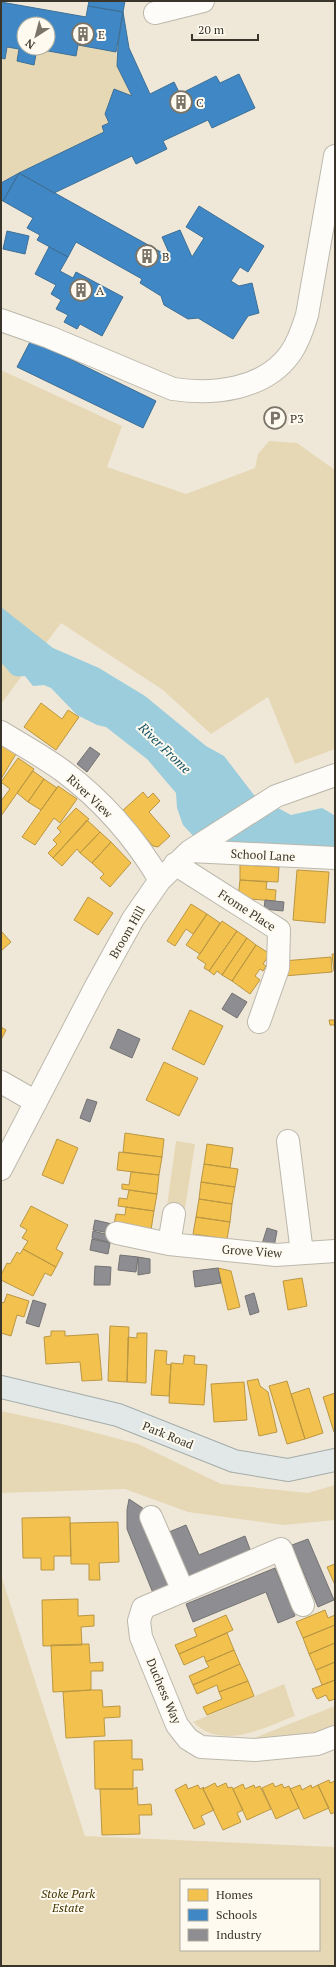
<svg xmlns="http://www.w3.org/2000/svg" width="336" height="1967" viewBox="0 0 336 1967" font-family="'PT Serif',serif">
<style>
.green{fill:#e6d8b5;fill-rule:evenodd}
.water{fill:#9ccddc}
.homes{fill:#f2c14e;stroke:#bb9743}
.schools{fill:#3f88c5;stroke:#3e6f96;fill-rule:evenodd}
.industry{fill:#8d8d92;stroke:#747373}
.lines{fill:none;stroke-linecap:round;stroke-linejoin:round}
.minor-casing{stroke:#bcb8ac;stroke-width:24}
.major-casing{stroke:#a3aca9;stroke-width:24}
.minor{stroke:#fdfcf9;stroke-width:22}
.major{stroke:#e2e8e8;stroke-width:22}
.labels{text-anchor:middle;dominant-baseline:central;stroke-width:4;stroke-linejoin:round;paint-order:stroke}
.poi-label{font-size:12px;fill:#3a352a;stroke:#fefaef;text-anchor:start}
.street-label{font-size:12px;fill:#3a352a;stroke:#fefaef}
.park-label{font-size:12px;font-style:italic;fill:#423200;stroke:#fefaef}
.water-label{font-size:13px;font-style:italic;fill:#0e4e61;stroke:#fefaef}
</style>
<rect width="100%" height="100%" fill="#efe8d9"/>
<!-- green -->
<path class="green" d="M78,45L116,52L119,69L132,96L105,114L109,123L102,126L104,132L1,183V58L5,59L7,47L19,49L17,61L34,65L37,49L76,56Z
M1,370L122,426L107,467L186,494L255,468L258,454L269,441L297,443L335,470V749L295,764L268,697L211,734L163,690L61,623L1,704Z
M176,1141L195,1144L184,1215L166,1213Z
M1,1411L66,1425L138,1444L221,1484L308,1493L335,1485V1520L284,1525L188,1512L125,1489L1,1493Z
M1,1575L85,1836L335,1847V1966H1ZM181,1880H319V1950H181Z
M284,1684L295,1716C263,1728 223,1751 193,1722Z
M335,1706V1732L244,1742Z"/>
<!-- water -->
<path class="water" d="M1,607L53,648L99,668L145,696L206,746L224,756L254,795L291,815L322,808L334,815L335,852L197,840L183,825L177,808L176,793L147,759L106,727L97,725L77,715L51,688L44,685L33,686L25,676C22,676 18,677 15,676C10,675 6,666 1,663Z"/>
<!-- homes -->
<path class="homes" d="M41,703L62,719L68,710L79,717L56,750L24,727Z
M1,745L16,754L1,779Z
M18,758L34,769L1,816V801L10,789L1,782Z
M33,771L44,779L28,802L17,793Z
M44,779L57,788L41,810L28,802Z
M58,786L77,799L60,823L54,818L35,845L22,837Z
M143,792L148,798L153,793L160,801L149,812L170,836L158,847L153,846L122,811Z
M76,808L89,819L53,858L48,853L57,844L53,840L61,832L57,828Z
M87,820L100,832L80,853L77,849L62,866L53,858Z
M100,832L111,842L92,863L80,853Z
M111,842L131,863L110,887L100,878L104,874L92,863Z
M240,865L279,867L278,882L240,880Z
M297,870L329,872L325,923L293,920Z
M240,880L267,882L266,889L276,890L275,901L238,898Z
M88,897L113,913L98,935L74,920Z
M191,904L207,914L193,934L186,929L175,946L167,941Z
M207,914L220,923L200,954L186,945Z
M222,921L237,931L209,971L204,968L206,964L197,958Z
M1,931L11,942L1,951Z
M237,931L247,938L222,975L217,971L214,975L209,971Z
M247,938L256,945L232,981L222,975Z
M256,945L270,954L263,964L266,966L263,971L260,969L255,976L260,980L250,994L232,981Z
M332,954H335V971H334Z
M331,957L332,972L284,976L283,961Z
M190,1010L223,1026L204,1065L172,1049Z
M329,1020H335V1025H330Z
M1,1027L6,1030L1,1040Z
M164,1062L198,1078L179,1116L146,1100Z
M125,1133L164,1139L162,1157L123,1152Z
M57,1139L78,1148L63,1184L42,1175Z
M207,1144L233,1148L230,1168L204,1164Z
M119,1152L162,1157L159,1175L117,1170Z
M204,1164L238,1169L235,1187L201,1182Z
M131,1172L159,1175L157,1194L122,1189V1184L129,1185Z
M201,1182L235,1187L232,1204L199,1199Z
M129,1190L157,1194L154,1211L118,1206L119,1198L127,1199Z
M199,1199L232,1204L230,1222L196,1217Z
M31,1206L68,1225L56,1249L63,1253L56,1267L23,1249L28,1241L22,1238L27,1230L20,1226Z
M126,1207L154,1211L151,1230L114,1224L116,1214L125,1215Z
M196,1217L230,1222L227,1239L193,1234Z
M23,1249L56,1267L51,1276L45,1273L33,1296L1,1280V1275L7,1263L10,1264L17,1252L20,1254Z
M218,1268L231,1271L240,1307L228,1310Z
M302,1278L307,1306L288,1310L283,1281Z
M7,1294L29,1301L24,1317L17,1315L11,1336L1,1333V1302L4,1303Z
M110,1326L129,1327L127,1382L108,1381Z
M51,1331H65V1336L98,1334L102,1380L82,1381L80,1362L46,1364L44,1337L51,1336Z
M137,1333H147L146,1383L127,1382L128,1337L137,1338Z
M155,1350L167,1351L166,1364L171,1365L169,1396L151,1395Z
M184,1355L195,1356L194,1364L207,1365L204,1405L169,1403L171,1363L183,1364Z
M258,1379L260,1386L268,1392L277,1432L259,1436L247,1381Z
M287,1381L305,1439L287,1444L269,1386Z
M244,1382L247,1420L214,1422L211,1384Z
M309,1388L323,1433L305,1439L291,1394Z
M335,1393V1432H334L323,1397Z
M70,1517L71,1556H54V1570H41V1558H23L22,1518Z
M118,1522L119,1562L99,1563L100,1580H89V1564H71L70,1523Z
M335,1564V1585L327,1567Z
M78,1599V1616L94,1615V1626L81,1627L82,1645L43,1646L42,1600Z
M325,1610L328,1618L335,1615V1625L303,1638L296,1622Z
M226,1615L233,1630L179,1654L175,1645L197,1636L194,1629Z
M335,1625V1643L309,1654L303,1638Z
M227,1633L234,1650L206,1662L204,1656L184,1665L179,1654Z
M335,1643V1662L316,1670L309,1654Z
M89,1644L90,1663L103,1662V1671H91V1690L53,1692L51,1645Z
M234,1650L240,1664L193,1685L189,1676L209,1667L206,1662Z
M335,1662V1680L322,1685L316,1670Z
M240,1664L248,1681L219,1692L217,1685L197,1694L193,1685Z
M335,1680V1699L329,1701L326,1695L317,1699L312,1689Z
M248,1681L254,1696L207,1715L203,1707L222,1699L219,1692Z
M91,1690H102L103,1707L120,1706V1717L104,1718L105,1736L66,1738L63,1692Z
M132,1740V1759H142L143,1770H133V1789H95L94,1741Z
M329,1780L330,1783L335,1781V1812L331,1814L318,1785Z
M215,1783L217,1787L226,1783L228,1788L232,1787L243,1810L237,1813L241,1822L223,1830L203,1789Z
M273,1783L275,1787L282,1784L284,1788L289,1786L299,1808L276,1819L262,1788Z
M186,1784L188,1789L198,1785L200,1789L204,1787L203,1789L214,1810L201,1816L205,1824L194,1829L175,1790Z
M243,1784L245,1789L254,1785L255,1788L260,1786L271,1809L247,1820L233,1789Z
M300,1785L302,1790L311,1785L312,1788L318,1785L329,1808L304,1819L290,1789Z
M137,1787L138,1805L151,1804L152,1815H139L140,1834L102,1835L100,1789H133Z"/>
<!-- schools -->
<path class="schools" d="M89,1H125L123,12L88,6Z
M1,2L86,17L88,6L123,12L116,52L78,45L76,56L37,49L34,65L17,61L19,49L7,47L5,59L1,58ZM24,24H48V48H24Z
M123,12L129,48L150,94L174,82L180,94L216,76L220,83L239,74L255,108L212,128L208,120L163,141L167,149L136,164L132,156L54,193L19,173L104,132L102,126L109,123L105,114L114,89L132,96L117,66L118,45Z
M19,173L168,256L169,253L162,237L180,230L192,257L204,238L186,227L199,206L264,246L248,272L240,267L231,281L239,286L252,283L259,313L248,316L233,339L198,318L188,319L164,305L161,296L140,283L142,279L76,242L68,257L37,240L40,235L27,228L33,218L3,201Z
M19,173L3,201L1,200V183Z
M7,231L29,236L25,254L3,249Z
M49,247L68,257L60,271L73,278L76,272L123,297L102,336L80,324L77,329L64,322L68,315L56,309L61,300L51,294L56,285L35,274Z
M31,340L156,401L143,428L17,367Z"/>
<!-- industry -->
<path class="industry" d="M90,747L100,754L87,772L77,764Z
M265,900L284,902L283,911L264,909Z
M232,993L247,1002L237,1018L222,1009Z
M118,1029L140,1039L132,1058L110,1048Z
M87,1099L97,1102L90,1122L80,1118Z
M95,1220L112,1224L109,1233L93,1230Z
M267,1228L277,1231L274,1247L262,1244Z
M93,1231L109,1235L108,1242L92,1238Z
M92,1239L110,1243L108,1254L90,1250Z
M120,1255L138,1257L136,1272L118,1270Z
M138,1257L150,1259V1273L138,1275Z
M95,1266L111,1267L110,1285H94Z
M218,1268L221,1283L195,1287L193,1271Z
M254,1293L259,1312L250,1315L245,1296Z
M33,1300L46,1304L39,1327L26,1323Z
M129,1499L144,1509L146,1527L172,1592L155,1598L127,1529V1510Z
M186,1525L199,1555L245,1536L251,1552L188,1578L169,1532Z
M308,1539L334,1600L318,1607L292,1545Z
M275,1568L295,1616L278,1623L266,1592L193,1622L186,1604Z"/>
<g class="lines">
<!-- minor casing -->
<g class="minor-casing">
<path id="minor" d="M155,13L203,1
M1,320L49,337L173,389C213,395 264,390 290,354C298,343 303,328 307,315L335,156
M1,732C22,745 44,757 63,771C102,800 135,838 160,880
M190,851L335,858
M175,864L279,930L278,968L259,1022
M1,1082L36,1102
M288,1141L302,1253
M1,1169L95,988L133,919L160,880L190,851L276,796L335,775
M117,1233L169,1244L276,1255L335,1251
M169,1244L174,1214
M151,1517L183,1591
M303,1605L281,1549L143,1608L139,1621L141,1637L177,1725L188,1739L201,1747L255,1750L317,1744L335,1737"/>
</g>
<!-- major casing -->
<g class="major-casing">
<path id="major" d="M1,1387L118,1415L234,1461L288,1470L335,1460"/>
</g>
<!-- minor -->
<use href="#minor" class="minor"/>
<!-- major -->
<use href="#major" class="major"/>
</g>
<!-- icons -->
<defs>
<g id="building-ring" transform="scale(1.15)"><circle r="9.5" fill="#fefaef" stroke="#797467" stroke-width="1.5"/><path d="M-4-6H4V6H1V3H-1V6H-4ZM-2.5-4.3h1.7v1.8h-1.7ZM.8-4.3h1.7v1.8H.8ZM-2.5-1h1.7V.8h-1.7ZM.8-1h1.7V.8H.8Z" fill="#797467"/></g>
<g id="parking-ring" transform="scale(1.15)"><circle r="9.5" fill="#fefaef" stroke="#797467" stroke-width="1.5"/><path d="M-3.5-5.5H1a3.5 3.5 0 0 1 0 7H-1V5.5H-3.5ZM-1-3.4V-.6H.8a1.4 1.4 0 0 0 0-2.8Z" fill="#797467"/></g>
</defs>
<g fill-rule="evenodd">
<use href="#building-ring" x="83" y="34"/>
<use href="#building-ring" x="181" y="102"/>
<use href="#building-ring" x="147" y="256"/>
<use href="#building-ring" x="81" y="290"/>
<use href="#parking-ring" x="275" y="418"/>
</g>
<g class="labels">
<!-- poi labels -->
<g class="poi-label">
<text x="98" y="34">E</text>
<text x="196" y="102">C</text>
<text x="162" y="256">B</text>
<text x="96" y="290">A</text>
<text x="290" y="418">P3</text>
</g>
<!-- street labels -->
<g class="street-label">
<text transform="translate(90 796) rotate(43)">River View</text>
<text transform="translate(263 855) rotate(3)">School Lane</text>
<text transform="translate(247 910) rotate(33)">Frome Place</text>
<text transform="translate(127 932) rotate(-60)">Broom Hill</text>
<text transform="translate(252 1251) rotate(4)">Grove View</text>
<text transform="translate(168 1435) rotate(22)">Park Road</text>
<text transform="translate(164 1691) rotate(67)">Duchess Way</text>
</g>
<!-- park labels -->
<g class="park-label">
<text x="68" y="1893">Stoke Park<tspan x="68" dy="14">Estate</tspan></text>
</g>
<!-- water labels -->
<g class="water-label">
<text transform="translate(165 748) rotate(44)">River Frome</text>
</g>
</g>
<!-- border -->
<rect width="336" height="1967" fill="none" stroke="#3a352a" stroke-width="4"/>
<!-- legend -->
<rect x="180" y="1879" width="140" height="72" fill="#fefaef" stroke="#b0aba0"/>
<rect x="188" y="1889" width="20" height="12" fill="#f2c14e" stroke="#b0aba0"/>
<text x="216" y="1899" font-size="12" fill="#3a352a">Homes</text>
<rect x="188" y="1909" width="20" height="12" fill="#3f88c5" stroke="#b0aba0"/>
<text x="216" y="1919" font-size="12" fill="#3a352a">Schools</text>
<rect x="188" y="1929" width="20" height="12" fill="#8d8d92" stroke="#b0aba0"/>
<text x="216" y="1939" font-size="12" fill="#3a352a">Industry</text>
<!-- north arrow -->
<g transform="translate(36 36) rotate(216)"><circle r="19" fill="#fefaef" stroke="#b0aba0"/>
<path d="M0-3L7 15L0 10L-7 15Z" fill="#797467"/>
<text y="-6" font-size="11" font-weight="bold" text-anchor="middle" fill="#3a352a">N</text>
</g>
<!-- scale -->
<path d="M192 34v6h66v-6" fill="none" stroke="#3a352a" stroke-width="2"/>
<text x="198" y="34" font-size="12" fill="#3a352a" stroke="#fefaef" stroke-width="3" paint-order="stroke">20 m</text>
</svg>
